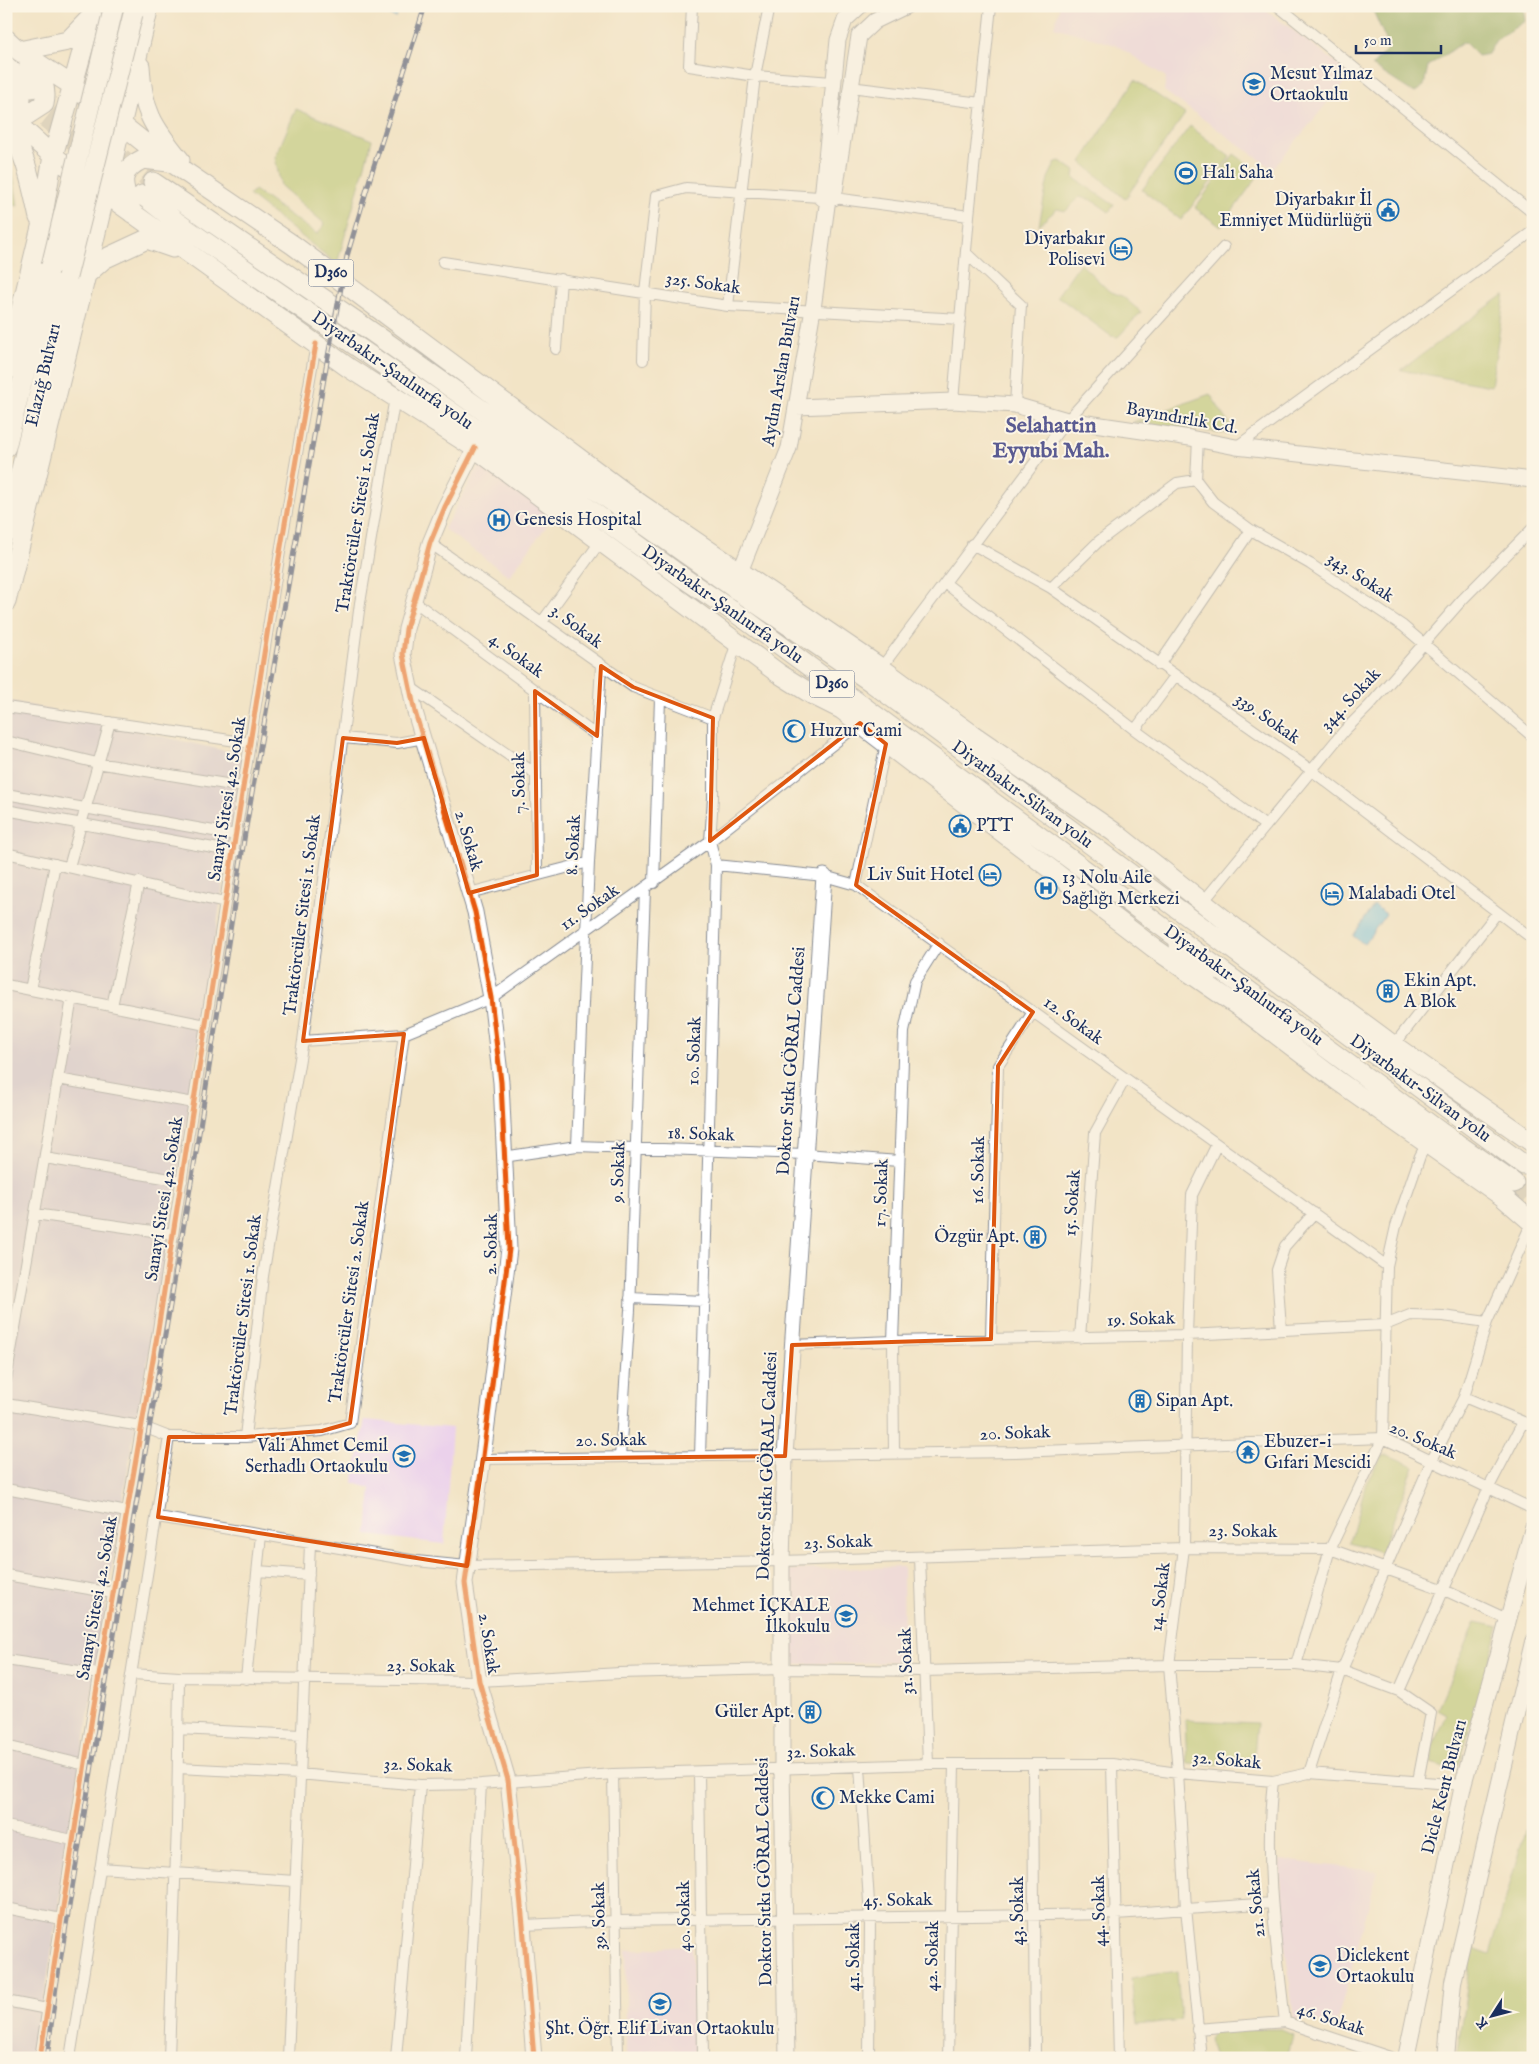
<svg xmlns="http://www.w3.org/2000/svg" width="1539" height="2064" viewBox="0 0 1539 2064" font-family="'IM FELL English',serif">
<style>
.built{fill:#ebd1eb}
.industrial{fill:#cbbfd5}
.green{fill:#aec368;stroke:#647963}
.forest{fill:#8aa95c;stroke:#526c5d}
.water{fill:#69c0e6;stroke:#4278a2}
.lines{fill:none;stroke-linecap:round;stroke-linejoin:round}
.highway-tunnel{stroke:#c7c0b1;stroke-width:19;stroke-dasharray:19 9;stroke-linecap:butt}
.street-casing{stroke:#868a92;stroke-width:12}
.secondary-casing{stroke:#868a92;stroke-width:17}
.primary-casing{stroke:#868a92;stroke-width:18}
.highway-casing{stroke:#868a92;stroke-width:21}
.street{stroke:#fff;stroke-width:10}
.secondary{stroke:#fff;stroke-width:15}
.primary{stroke:#fff;stroke-width:16}
.highway{stroke:#fff;stroke-width:19}
.rail-casing{stroke:#1b2f5e;stroke-width:5}
.rail{stroke:#fcf5e5;stroke-width:3;stroke-dasharray:9;stroke-linecap:butt}
.highway-bridge-casing{stroke:#868a92;stroke-width:21;stroke-linecap:butt}
.highway-bridge{stroke:#fff;stroke-width:19}
.cycleway-casing{stroke:#fcf5e5;stroke-width:8}
.cycleway{stroke:#e8590c;stroke-width:5}
.marked{fill:none;stroke:#de5710;stroke-width:4;stroke-linejoin:round}
.labels{text-anchor:middle;dominant-baseline:central;stroke-width:4;stroke-linejoin:round;paint-order:stroke}
.shield{fill:#fcf5e5;stroke:#5e6a86;stroke-width:1}
.shield-label{font-size:16px;font-weight:bold;fill:#1b2f5e}
.poi-label{font-size:18px;fill:#1b2f5e;stroke:#fcf5e5;text-anchor:start}
.street-label{font-size:18px;fill:#1b2f5e;stroke:#fcf5e5}
.district-label{font-size:22px;font-weight:bold;fill:#5a5b92;stroke:#fcf5e5}
</style>
<rect width="100%" height="100%" fill="#fcf5e5"/>
<filter id="ink" filterUnits="userSpaceOnUse"><feTurbulence type="fractalNoise" baseFrequency=".02" numOctaves="2"/><feDisplacementMap in="SourceGraphic" scale="10" xChannelSelector="R" yChannelSelector="G"/><feConvolveMatrix kernelMatrix="1 2 1 2 8 2 1 2 1" color-interpolation-filters="sRGB"/></filter>
<filter id="wash" filterUnits="userSpaceOnUse"><feTurbulence type="fractalNoise" baseFrequency=".0096" numOctaves="4" result="noise"/><feDisplacementMap in="SourceGraphic" scale="20" xChannelSelector="R" yChannelSelector="G"/><feGaussianBlur stdDeviation="1.12" result="paint"/><feColorMatrix in="noise" values="0 0 0 0 0 0 0 0 0 0 0 0 0 0 0 0 0 1.4 0 .05"/><feComposite in="paint" operator="in"/></filter>
<g filter="url(#wash)">
<rect width="100%" height="100%" fill="#f2e4c6"/>
<!-- built -->
<path class="built" d="M1060,6H1261L1351,74L1273,169L1164,91L1166,77L1116,45L1054,27Z
M481,462L557,512L509,576L444,529Z
M365,1420L452,1428L444,1544L367,1535L371,1488L353,1483Z
M903,1567L904,1662L788,1664L787,1570Z
M1280,1860L1378,1871L1336,2025L1294,2018L1281,1914Z
M692,1946L695,2058H626V1950Z"/>
<!-- industrial -->
<path class="industrial" d="M6,700L243,755L163,1275L122,1501L35,2058H6Z"/>
<!-- green -->
<path class="green" d="M1135,80L1185,114L1125,199L1081,162Z
M296,109L372,140L337,264L249,195L254,190L317,234L325,224L281,186L275,158Z
M1190,126L1230,157L1181,220L1142,190Z
M1234,154L1260,173L1221,227L1195,208Z
M6,159L13,175L18,206L6,204Z
M1060,161L1075,171L1074,178L1114,205L1109,212L1092,200L1079,197L1066,211L1057,209L1039,225L1048,178L1056,162Z
M1080,263L1109,291L1122,296L1141,312L1118,337L1111,336L1057,296Z
M1505,294L1491,386L1401,370Z
M1210,394L1231,426L1232,434L1133,422Z
M1388,1455L1414,1466L1381,1552L1350,1542L1366,1483L1382,1456Z
M1476,1622L1499,1627L1459,1765L1444,1767L1432,1763V1748L1446,1714L1437,1709Z
M1185,1720L1257,1723L1253,1767L1187,1763Z
M1533,1803V2058H1456L1473,1948L1490,1954Z
M1177,1971L1181,2020L1137,2025L1131,1978Z
M1264,2029H1279L1293,2035L1287,2058H1214L1208,2038L1214,2031Z"/>
<!-- forest -->
<path class="forest" d="M1371,6H1523L1525,21L1496,40L1488,54L1478,56L1464,42L1428,66L1424,86L1414,93L1372,66L1389,47Z"/>
<!-- water -->
<path class="water" d="M368,6H401L396,18Z
M1374,905L1386,914L1364,944L1353,936Z"/>
</g>
<g filter="url(#ink)">
<g class="lines">
<!-- highway-tunnel -->
<path class="highway-tunnel" d="M33,90L153,182
M24,101L92,156
M1514,1183L1533,1197"/>
<!-- street casing -->
<g class="street-casing">
<path id="street" d="M692,6L689,66L755,76L832,82
M1278,6L1533,213
M850,87L981,103
M966,253L1021,305L1015,405
M443,262L728,306L961,319
M728,306L755,76L769,6
M556,349L561,279
M643,360L645,292L656,196L686,188L834,198L969,216
M953,401L969,216L991,6
M1198,439L1196,480L1213,502L1251,530L1310,564L1403,626L1533,737
M1236,447L1533,231
M430,543L633,687L713,718
M972,544L1051,588L1311,770L1529,936H1533
M945,583L1135,730L1266,826
M1051,588L1099,541L1177,483L1196,480
M415,602L597,736
M542,622L600,542
M1159,665L1251,530
M881,668L1063,425L1224,247
M410,687L536,774
M535,691L537,875
M6,707L250,743
M1135,730L1175,676
M343,738L397,743L424,738
M6,741L97,763L244,787
M6,794L236,835
M6,810L235,852
M6,853L225,903
M716,865L824,876L856,885L1387,1266
M69,867L110,722
M654,883L660,698
M856,885L886,744
M469,893L589,862
M1203,902L1344,731L1369,706L1462,600L1533,528
M6,985L206,1025
M30,990L55,864
M112,1006L139,882
M303,1041L404,1034L491,998L710,841L860,723
M1394,1045L1497,913
M58,1079L194,1103
M577,1146L589,862L601,666
M503,1157L577,1146L805,1154L899,1161
M45,1158L182,1181
M35,1214L173,1234
M630,1298L705,1301
M1281,1330L1277,1270L1285,1246L1314,1213
M1080,1338L1095,1133L1125,1079
M991,1339L998,1066L1033,1012
M792,1345L893,1341L1187,1335L1385,1325L1410,1315L1443,1316L1487,1322
M6,1380L72,998
M1464,1397L1533,1426
M6,1404L141,1426L169,1437H245L322,1431L350,1423L404,1034
M245,1437L263,1276L303,1041L360,603L395,397
M894,1452L893,1341L904,1032L915,981L939,943
M620,1457L630,1310L645,889
M700,1457L716,865L710,841L713,798V718L734,651
M483,1459L1015,1452L1383,1438L1533,1509
M6,1489L127,1512
M158,1517L416,1561L467,1566L782,1561L1184,1548L1330,1549L1442,1589L1509,1620
M920,1557L928,1764
M258,1571L309,1575
M6,1575L113,1593
M6,1660L99,1674
M1296,1665L1330,1549L1383,1438L1387,1266L1396,1226L1420,1156L1427,1143
M133,1674L179,1677L479,1681L620,1673L782,1669L923,1671L1169,1665H1296L1342,1670L1399,1691L1431,1713L1418,1781
M246,1679L261,1535
M1399,1691L1489,1487L1523,1422
M178,1729L302,1735
M6,1746L85,1765
M1033,1764L1035,2058
M1112,1764L1119,2058
M860,1767L870,1917L869,2058
M178,1768L299,1774L420,1785L481,1784L613,1774L928,1764H1112L1178,1773L1273,1781L1309,1773L1463,1785
M699,1773L703,2058
M1309,1773L1342,1670L1431,1462L1464,1397L1487,1322L1532,1222
M613,1774L618,2058
M1273,1781C1264,1862 1276,1942 1285,2022
M6,1826L73,1840
M100,1868L295,1881
M6,1908L61,1919
M523,1925L616,1921L1116,1914L1272,1903
M6,2001L47,2009
M1197,2029L1285,2022L1393,2058
M40,2058L92,1717L157,1336L279,558L316,344
M70,2058L169,1437
M169,2058L177,1824L179,1677
M288,2058L310,1544
M396,2058L420,1785
M466,2058L481,1784
M948,2058L954,1765
M1201,2058L1186,1908L1178,1773L1169,1665L1184,1548L1187,1335L1192,1195L1217,1144"/>
</g>
<!-- secondary casing -->
<g class="secondary-casing">
<path id="secondary" d="M822,198L838,40L845,20L860,6
M834,198L859,36L875,21L906,6
M796,407L953,401L1015,405L1067,420L1190,438L1236,447L1533,480
M475,448L445,507L430,543L406,629L403,654L415,712L475,912L491,998L501,1082L509,1249L481,1472L465,1583L479,1681L508,1780L523,1925L534,2058
M740,572L789,448L813,309L828,198
M1177,945L1208,980
M787,2058L782,1770V1561L785,1456L824,876"/>
</g>
<!-- primary casing -->
<g class="primary-casing">
<path id="primary" d="M1406,2058L1463,1785L1533,1528
M1446,2058L1453,1982L1533,1642"/>
</g>
<!-- highway casing -->
<g class="highway-casing">
<path id="highway" d="M6,39L19,51L68,41L91,17
M19,51L73,86L156,152L293,245L639,503L881,668L973,735L1114,832L1235,928L1386,1040L1533,1143
M6,66L31,88
M140,66C142,110 153,127 180,160
M6,87L21,99
M6,108L27,115L44,104C48,85 40,77 29,63
M6,114L53,156L106,194L349,368L475,448L778,673L813,695L841,709L1154,948L1248,1013L1338,1081L1503,1197L1533,1223
M6,123C25,149 32,187 39,218
M153,182L372,332L734,588L871,682L1524,1165
M142,195L177,222L544,476L682,577L746,620L1439,1131L1514,1183
M132,213C124,187 114,173 143,159L169,162
M86,275L104,259L147,239L173,248
M6,371L41,227L53,156L92,16
M6,447L51,266
M6,532L67,277
M6,602L86,275L149,6"/>
</g>
<!-- street -->
<use href="#street" class="street"/>
<!-- secondary -->
<use href="#secondary" class="secondary"/>
<!-- primary -->
<use href="#primary" class="primary"/>
<!-- highway -->
<use href="#highway" class="highway"/>
<!-- rail casing -->
<g class="rail-casing">
<path id="rail" d="M47,2058L56,1987L96,1741L195,1159L245,833L326,367L347,256L371,175L425,6"/>
</g>
<!-- rail -->
<use href="#rail" class="rail"/>
<!-- highway-bridge casing -->
<g class="highway-bridge-casing">
<path id="highway-bridge" d="M51,266L114,6
M67,277L133,14"/>
</g>
<!-- highway-bridge -->
<use href="#highway-bridge" class="highway-bridge"/>
<!-- cycleway casing -->
<g class="cycleway-casing">
<path id="cycleway" d="M475,448L445,507L430,543L406,629L403,654L415,712L475,912L491,998L501,1082L509,1249L481,1472L465,1583L479,1681L508,1780L523,1925L534,2058
M40,2058L92,1717L157,1336L279,558L316,344"/>
</g>
<!-- cycleway -->
<use href="#cycleway" class="cycleway"/>
</g>
</g>
<!-- marked area -->
<path d="M0 0H1539V2064H0ZM601,666L633,687L713,718L710,841L860,723L886,744L856,885L1033,1012L998,1066L991,1339L792,1345L785,1456L483,1459L467,1566L158,1517L169,1437H245L322,1431L350,1423L404,1034L303,1041L343,738L397,743L424,738L469,893L537,875L535,691L597,736Z" fill="#f2e4c6" fill-opacity=".55" fill-rule="evenodd"/>
<path class="marked" d="M601,666L633,687L713,718L710,841L860,723L886,744L856,885L1033,1012L998,1066L991,1339L792,1345L785,1456L483,1459L467,1566L158,1517L169,1437H245L322,1431L350,1423L404,1034L303,1041L343,738L397,743L424,738L469,893L537,875L535,691L597,736Z"/>
<!-- icons -->
<defs>
<g id="school-ring" transform="scale(1.125)"><circle r="9.5" fill="#fcf5e5" stroke="#1f6fb2" stroke-width="1.5"/><path d="M0-5L7-2L0 1L-7-2ZM-4 1L0 2.5L4 1V4Q0 6-4 4Z" fill="#1f6fb2"/></g>
<g id="stadium-ring" transform="scale(1.125)"><circle r="9.5" fill="#fcf5e5" stroke="#1f6fb2" stroke-width="1.5"/><path d="M0-5a6.5 5 0 1 0 0 10a6.5 5 0 1 0 0-10ZM-3.5-1.8h7v3.6h-7Z" fill="#1f6fb2"/></g>
<g id="civic-ring" transform="scale(1.125)"><circle r="9.5" fill="#fcf5e5" stroke="#1f6fb2" stroke-width="1.5"/><path d="M-.6-6.5H3V-4.5H.6V-3L4-1V1h2V6H-6V1h2V-1L-.6-3ZM-1.2 2.5V6h2.4V2.5Z" fill="#1f6fb2"/></g>
<g id="hotel-ring" transform="scale(1.125)"><circle r="9.5" fill="#fcf5e5" stroke="#1f6fb2" stroke-width="1.5"/><path d="M-6-4.5h1.5V1H6V5H4.5V3h-9V5H-6ZM-4 0a1.8 1.8 0 1 1 3.6 0ZM.5 0V-2.5h3Q6-2.5 6 0Z" fill="#1f6fb2"/></g>
<g id="hospital-ring" transform="scale(1.125)"><circle r="9.5" fill="#fcf5e5" stroke="#1f6fb2" stroke-width="1.5"/><path d="M-5-5h3v3.5h4V-5h3V5h-3V1.5h-4V5h-3Z" fill="#1f6fb2"/></g>
<g id="mosque-ring" transform="scale(1.125)"><circle r="9.5" fill="#fcf5e5" stroke="#1f6fb2" stroke-width="1.5"/><path d="M3.5-4.9A6 6 0 1 0 3.5 4.9A5 5 0 1 1 3.5-4.9Z" fill="#1f6fb2"/></g>
<g id="building-ring" transform="scale(1.125)"><circle r="9.5" fill="#fcf5e5" stroke="#1f6fb2" stroke-width="1.5"/><path d="M-4-6H4V6H1V3H-1V6H-4ZM-2.5-4.3h1.7v1.8h-1.7ZM.8-4.3h1.7v1.8H.8ZM-2.5-1h1.7V.8h-1.7ZM.8-1h1.7V.8H.8Z" fill="#1f6fb2"/></g>
<g id="temple-ring" transform="scale(1.125)"><circle r="9.5" fill="#fcf5e5" stroke="#1f6fb2" stroke-width="1.5"/><path d="M0-6L5-2H3V0L6.5 2.5H4V6H1.5V3h-3V6H-4V2.5H-6.5L-3 0V-2H-5Z" fill="#1f6fb2"/></g>
</defs>
<g fill-rule="evenodd">
<use href="#school-ring" x="1254" y="84"/>
<use href="#stadium-ring" x="1186" y="173"/>
<use href="#civic-ring" x="1388" y="210"/>
<use href="#hotel-ring" x="1121" y="249"/>
<use href="#hospital-ring" x="499" y="520"/>
<use href="#mosque-ring" x="794" y="731"/>
<use href="#civic-ring" x="960" y="826"/>
<use href="#hotel-ring" x="990" y="875"/>
<use href="#hospital-ring" x="1046" y="888"/>
<use href="#hotel-ring" x="1332" y="894"/>
<use href="#building-ring" x="1388" y="991"/>
<use href="#building-ring" x="1035" y="1237"/>
<use href="#building-ring" x="1140" y="1401"/>
<use href="#temple-ring" x="1248" y="1452"/>
<use href="#school-ring" x="404" y="1456"/>
<use href="#school-ring" x="846" y="1616"/>
<use href="#building-ring" x="810" y="1712"/>
<use href="#mosque-ring" x="823" y="1798"/>
<use href="#school-ring" x="1320" y="1966"/>
<use href="#school-ring" x="660" y="2004"/>
</g>
<g class="labels">
<!-- shield labels -->
<g class="shield">
<rect x="308.5" y="259.5" width="45" height="27" rx="4"/>
<rect x="809.5" y="670.5" width="45" height="27" rx="4"/>
</g>
<g class="shield-label">
<text x="331" y="273">D360</text>
<text x="832" y="684">D360</text>
</g>
<!-- poi labels -->
<g class="poi-label">
<text x="1270" y="74">Mesut Yılmaz<tspan x="1270" dy="21">Ortaokulu</tspan></text>
<text x="1202" y="173">Halı Saha</text>
<text x="1372" y="200" text-anchor="end">Diyarbakır İl<tspan x="1372" dy="21">Emniyet Müdürlüğü</tspan></text>
<text x="1105" y="239" text-anchor="end">Diyarbakır<tspan x="1105" dy="21">Polisevi</tspan></text>
<text x="515" y="520">Genesis Hospital</text>
<text x="810" y="731">Huzur Cami</text>
<text x="976" y="826">PTT</text>
<text x="974" y="875" text-anchor="end">Liv Suit Hotel</text>
<text x="1062" y="878">13 Nolu Aile<tspan x="1062" dy="21">Sağlığı Merkezi</tspan></text>
<text x="1348" y="894">Malabadi Otel</text>
<text x="1404" y="981">Ekin Apt.<tspan x="1404" dy="21">A Blok</tspan></text>
<text x="1019" y="1237" text-anchor="end">Özgür Apt.</text>
<text x="1156" y="1401">Sipan Apt.</text>
<text x="1264" y="1442">Ebuzer-i<tspan x="1264" dy="21">Gıfari Mescidi</tspan></text>
<text x="388" y="1446" text-anchor="end">Vali Ahmet Cemil<tspan x="388" dy="21">Serhadlı Ortaokulu</tspan></text>
<text x="830" y="1606" text-anchor="end">Mehmet İÇKALE<tspan x="830" dy="21">İlkokulu</tspan></text>
<text x="794" y="1712" text-anchor="end">Güler Apt.</text>
<text x="839" y="1798">Mekke Cami</text>
<text x="1336" y="1956">Diclekent<tspan x="1336" dy="21">Ortaokulu</tspan></text>
<text x="660" y="2029" text-anchor="middle">Şht. Öğr. Elif Livan Ortaokulu</text>
</g>
<!-- street labels -->
<g class="street-label">
<text transform="translate(703 284) rotate(8)">325. Sokak</text>
<text transform="translate(392 371) rotate(35)">Diyarbakır-Şanlıurfa yolu</text>
<text transform="translate(782 371) rotate(-80)">Aydın Arslan Bulvarı</text>
<text transform="translate(44 375) rotate(-77)">Elazığ Bulvarı</text>
<text transform="translate(1182 419) rotate(10)">Bayındırlık Cd.</text>
<text transform="translate(359 513) rotate(-81)">Traktörcüler Sitesi 1. Sokak</text>
<text transform="translate(1360 578) rotate(33)">343. Sokak</text>
<text transform="translate(722 605) rotate(35)">Diyarbakır-Şanlıurfa yolu</text>
<text transform="translate(576 627) rotate(37)">3. Sokak</text>
<text transform="translate(516 656) rotate(36)">4. Sokak</text>
<text transform="translate(1351 700) rotate(-47)">344. Sokak</text>
<text transform="translate(1267 719) rotate(35)">339. Sokak</text>
<text transform="translate(520 783) rotate(-91)">7. Sokak</text>
<text transform="translate(1022 795) rotate(36)">Diyarbakır-Silvan yolu</text>
<text transform="translate(228 799) rotate(-81)">Sanayi Sitesi 42. Sokak</text>
<text transform="translate(468 841) rotate(74)">2. Sokak</text>
<text transform="translate(574 845) rotate(-87)">8. Sokak</text>
<text transform="translate(590 908) rotate(-35)">11. Sokak</text>
<text transform="translate(303 915) rotate(-83)">Traktörcüler Sitesi 1. Sokak</text>
<text transform="translate(1243 986) rotate(36)">Diyarbakır-Şanlıurfa yolu</text>
<text transform="translate(1073 1021) rotate(36)">12. Sokak</text>
<text transform="translate(695 1051) rotate(-88)">10. Sokak</text>
<text transform="translate(792 1061) rotate(-86)">Doktor Sıtkı GÖRAL Caddesi</text>
<text transform="translate(1420 1089) rotate(36)">Diyarbakır-Silvan yolu</text>
<text transform="translate(701 1135) rotate(2)">18. Sokak</text>
<text transform="translate(979 1170) rotate(-89)">16. Sokak</text>
<text transform="translate(619 1172) rotate(-88)">9. Sokak</text>
<text transform="translate(882 1193) rotate(-88)">17. Sokak</text>
<text transform="translate(165 1199) rotate(-81)">Sanayi Sitesi 42. Sokak</text>
<text transform="translate(1073 1203) rotate(-86)">15. Sokak</text>
<text transform="translate(492 1244) rotate(-89)">2. Sokak</text>
<text transform="translate(350 1302) rotate(-82)">Traktörcüler Sitesi 2. Sokak</text>
<text transform="translate(244 1315) rotate(-83)">Traktörcüler Sitesi 1. Sokak</text>
<text transform="translate(1141 1320) rotate(-2)">19. Sokak</text>
<text transform="translate(1015 1434) rotate(-2)">20. Sokak</text>
<text transform="translate(611 1441) rotate(-1)">20. Sokak</text>
<text transform="translate(1423 1441) rotate(23)">20. Sokak</text>
<text transform="translate(768 1466) rotate(-88)">Doktor Sıtkı GÖRAL Caddesi</text>
<text transform="translate(1243 1532) rotate(1)">23. Sokak</text>
<text transform="translate(838 1543) rotate(-2)">23. Sokak</text>
<text transform="translate(1161 1597) rotate(-83)">14. Sokak</text>
<text transform="translate(98 1598) rotate(-80)">Sanayi Sitesi 42. Sokak</text>
<text transform="translate(488 1644) rotate(81)">2. Sokak</text>
<text transform="translate(907 1661) rotate(-92)">31. Sokak</text>
<text transform="translate(421 1667) rotate(1)">23. Sokak</text>
<text transform="translate(821 1752) rotate(-2)">32. Sokak</text>
<text transform="translate(1227 1761) rotate(5)">32. Sokak</text>
<text transform="translate(418 1766) rotate(2)">32. Sokak</text>
<text transform="translate(1445 1787) rotate(-76)">Dicle Kent Bulvarı</text>
<text transform="translate(765 1872) rotate(-91)">Doktor Sıtkı GÖRAL Caddesi</text>
<text transform="translate(898 1901) rotate(-1)">45. Sokak</text>
<text transform="translate(1257 1903) rotate(-95)">21. Sokak</text>
<text transform="translate(1018 1911) rotate(-90)">43. Sokak</text>
<text transform="translate(1100 1911) rotate(-91)">44. Sokak</text>
<text transform="translate(600 1916) rotate(-91)">39. Sokak</text>
<text transform="translate(685 1916) rotate(-91)">40. Sokak</text>
<text transform="translate(933 1956) rotate(-89)">42. Sokak</text>
<text transform="translate(854 1957) rotate(-90)">41. Sokak</text>
<text transform="translate(1331 2020) rotate(18)">46. Sokak</text>
</g>
<!-- district labels -->
<g class="district-label">
<text x="1051" y="426">Selahattin<tspan x="1051" dy="25">Eyyubi Mah.</tspan></text>
</g>
</g>
<!-- margin -->
<rect width="1539" height="2064" fill="none" stroke="#fcf5e5" stroke-width="25"/>
<!-- north arrow -->
<g transform="translate(1492 2016) rotate(234)" stroke="#fcf5e5" stroke-width="4" paint-order="stroke">
<path d="M0-4L9 19L0 12L-9 19Z" fill="#1b2f5e"/>
<text y="-8" font-size="14" font-weight="bold" text-anchor="middle" fill="#1b2f5e">K</text>
</g>
<!-- scale -->
<path d="M1356 45v8h85v-8" fill="none" stroke="#1b2f5e" stroke-width="2.5"/>
<text x="1364" y="45" font-size="15" fill="#1b2f5e" stroke="#fcf5e5" stroke-width="4" paint-order="stroke">50 m</text>
</svg>
